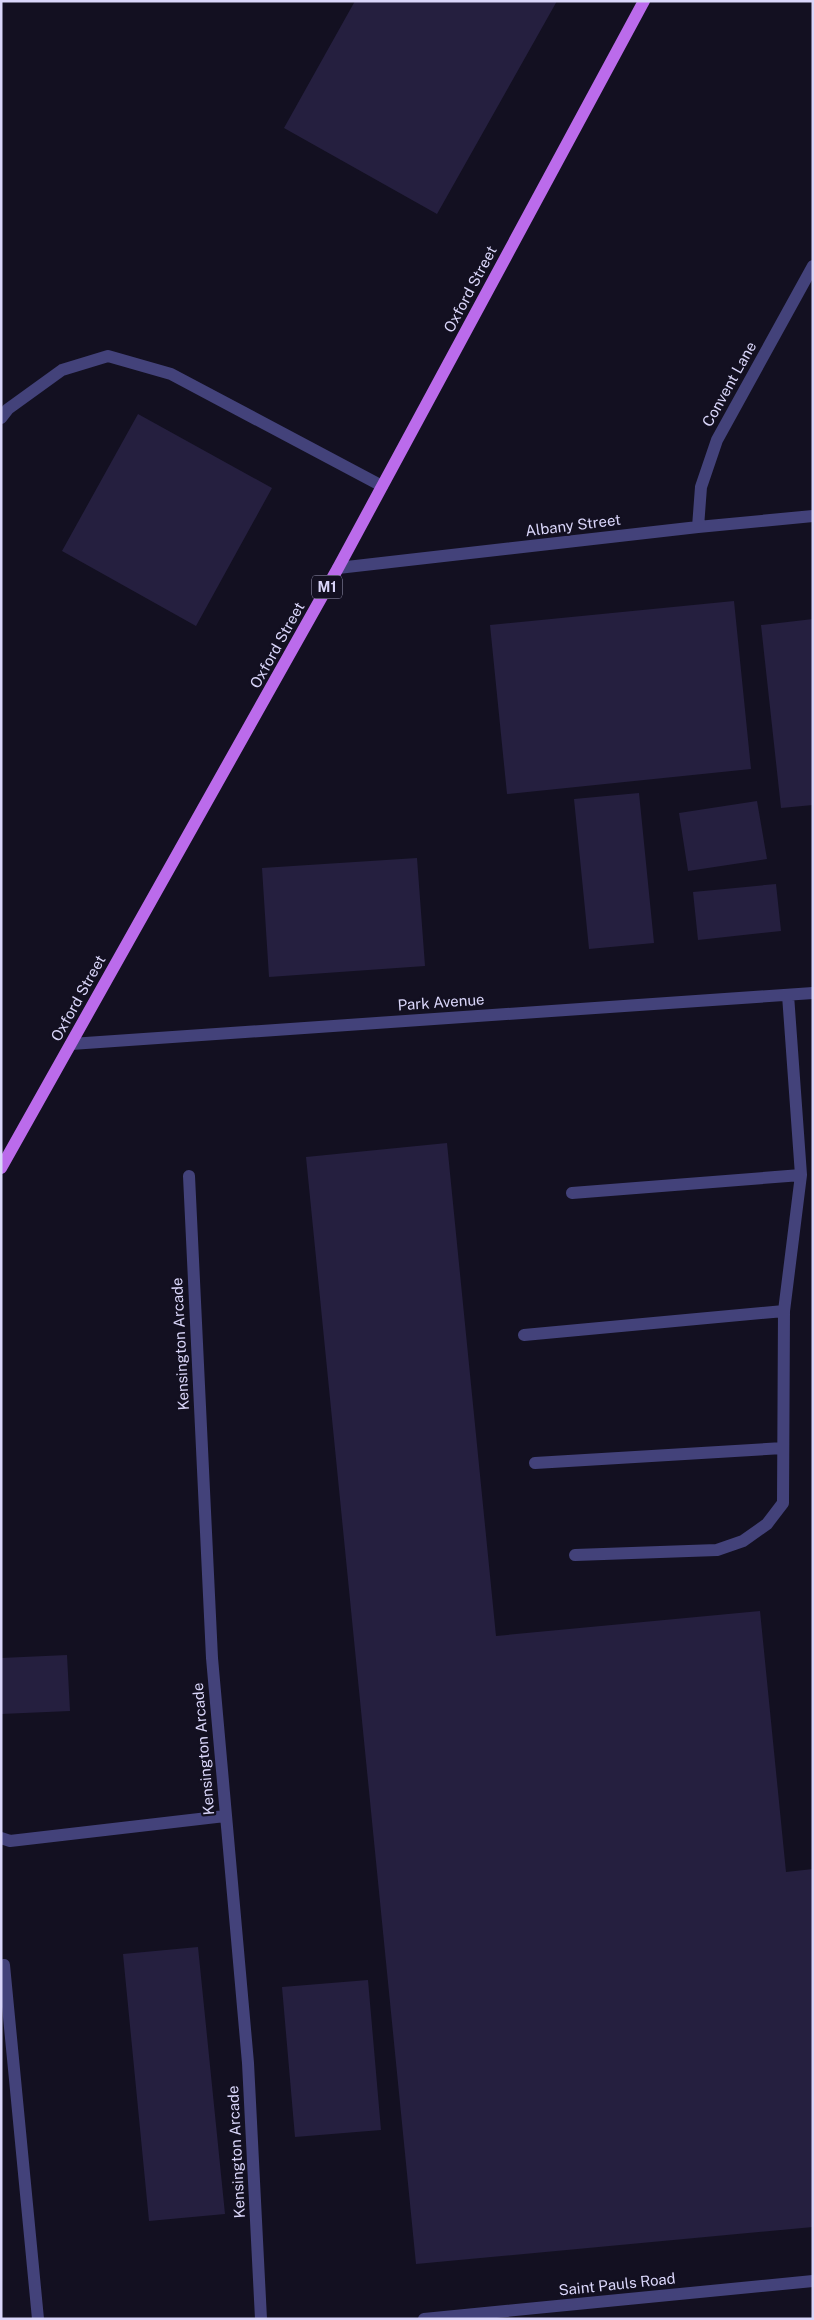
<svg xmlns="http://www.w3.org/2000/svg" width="814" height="2320" viewBox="0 0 814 2320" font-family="'Public Sans',sans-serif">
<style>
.building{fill:#251f3f}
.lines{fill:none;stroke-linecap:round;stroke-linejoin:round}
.minor{stroke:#43427a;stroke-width:12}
.major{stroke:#bb6beb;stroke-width:12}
.labels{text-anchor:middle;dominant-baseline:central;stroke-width:4.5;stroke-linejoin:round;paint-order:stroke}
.shield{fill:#131021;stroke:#9e9bb9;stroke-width:1}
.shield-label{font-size:14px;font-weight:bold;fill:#dad6fa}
.street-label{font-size:15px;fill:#dad6fa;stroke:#131021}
</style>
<rect width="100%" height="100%" fill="#131021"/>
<!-- building -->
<path class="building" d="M355,1H557L437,214L284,128Z
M138,414L272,488L196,626L62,551Z
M734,601L751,769L507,794L490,625Z
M813,619V805L781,808L761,625Z
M639,793L654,943L589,949L574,799Z
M757,801L767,859L688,871L679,813Z
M417,858L425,966L269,977L262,868Z
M776,884L781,931L698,940L693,892Z
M447,1143L496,1636L760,1611L786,1872L813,1869V2227L416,2264L306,1157Z
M67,1655L70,1711L1,1714V1658Z
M198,1947L225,2214L149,2221L123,1954Z
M368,1980L381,2130L295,2137L282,1987Z"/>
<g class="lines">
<!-- minor -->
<path class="minor" d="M1,418L8,409L62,370L108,356L171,374L382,486
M698,527L701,487L717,440L813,266
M338,568L698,527L813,516
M71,1044L813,993
M189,1176L212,1658L248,2063L261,2319
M572,1193L801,1175
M524,1335L784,1311
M535,1463L783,1448
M575,1555L717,1550L743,1541L767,1524L783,1503L784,1311L801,1175L788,995
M1,1838L10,1841L225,1816
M4,1965L38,2319
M424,2319L813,2281"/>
<!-- major -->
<path class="major" d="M1,1168L338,568L644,1"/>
</g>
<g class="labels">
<!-- shield labels -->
<rect class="shield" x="312" y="575.5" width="30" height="23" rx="4"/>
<g class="shield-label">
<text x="327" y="587">M1</text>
</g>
<!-- street labels -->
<g class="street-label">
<text transform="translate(470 289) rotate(-62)">Oxford Street</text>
<text transform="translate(729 384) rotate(-61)">Convent Lane</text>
<text transform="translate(573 525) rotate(-7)">Albany Street</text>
<text transform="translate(277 645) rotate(-61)">Oxford Street</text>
<text transform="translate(78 998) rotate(-61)">Oxford Street</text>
<text transform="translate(441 1002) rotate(-4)">Park Avenue</text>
<text transform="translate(180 1344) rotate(-93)">Kensington Arcade</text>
<text transform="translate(203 1749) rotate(-95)">Kensington Arcade</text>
<text transform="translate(236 2152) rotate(-93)">Kensington Arcade</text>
<text transform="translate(617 2284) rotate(-6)">Saint Pauls Road</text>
</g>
</g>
<!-- border -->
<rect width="814" height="2320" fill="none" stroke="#dad6fa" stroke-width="5"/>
</svg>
